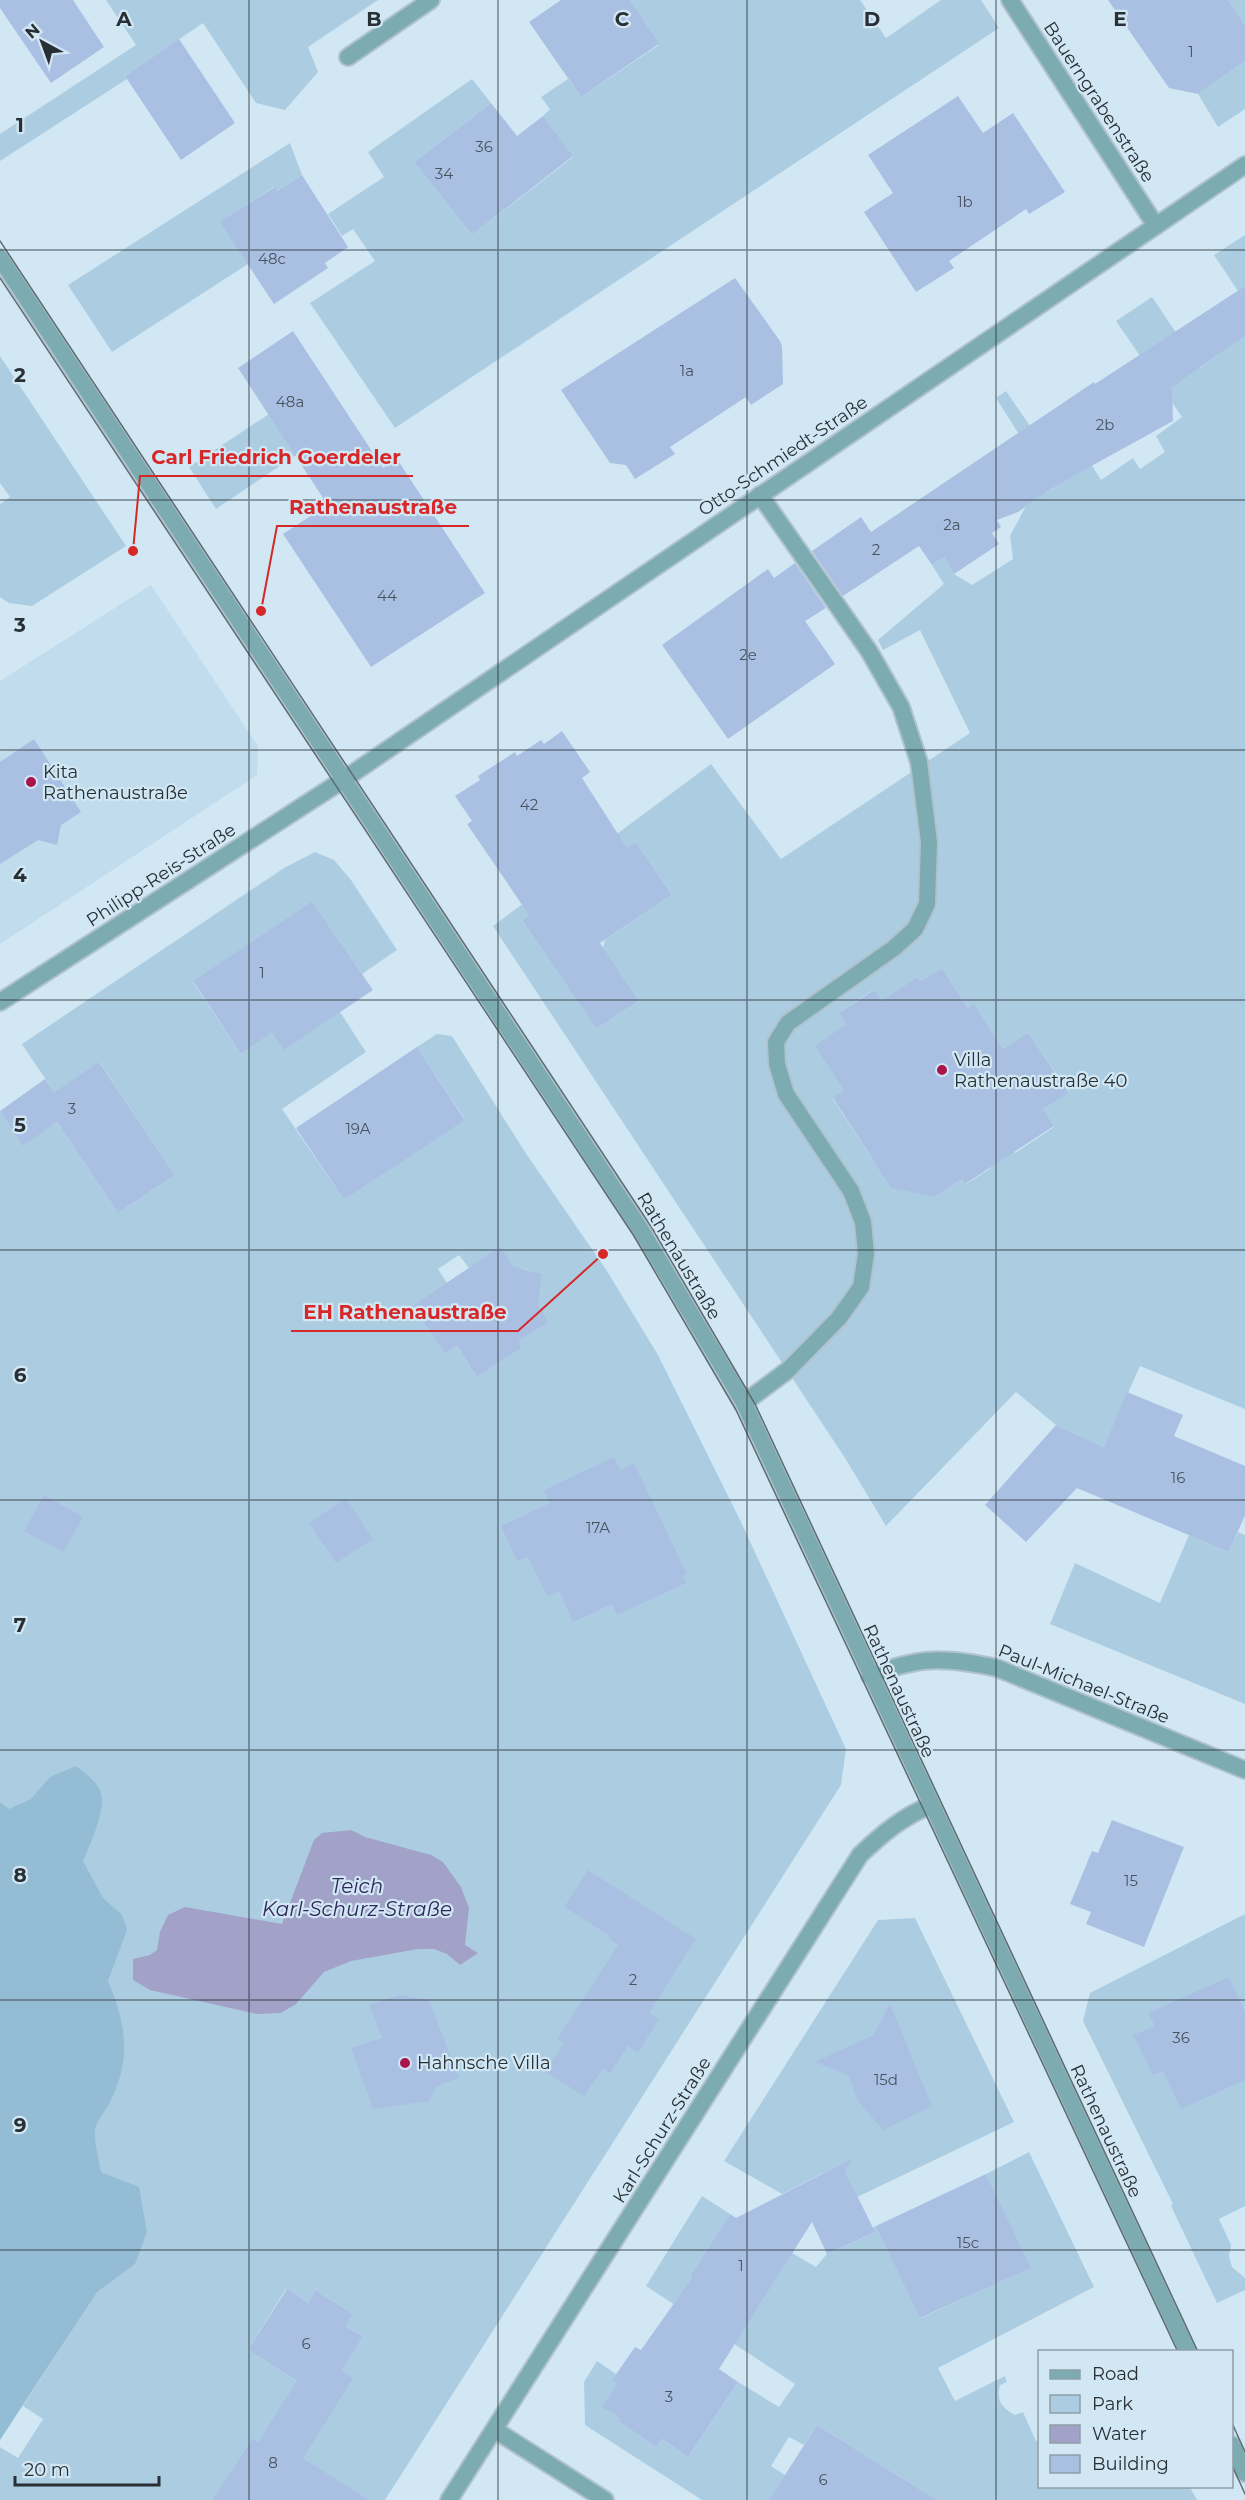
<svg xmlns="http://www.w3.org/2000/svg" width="1245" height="2500" viewBox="0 0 1245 2500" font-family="Montserrat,sans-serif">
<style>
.built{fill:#c0dced}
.green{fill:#accde1;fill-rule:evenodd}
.forest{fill:#94bdd5}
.water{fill:#a2a1c7}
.building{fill:#aac0e3}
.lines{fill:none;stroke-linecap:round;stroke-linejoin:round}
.service-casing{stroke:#b0c2ce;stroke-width:20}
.minor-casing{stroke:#b0c2ce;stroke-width:20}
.service{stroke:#7cacb2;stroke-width:16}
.minor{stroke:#7cacb2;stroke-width:16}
.tram{stroke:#5f6c73;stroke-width:1.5}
.grid{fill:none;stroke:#283035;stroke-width:1.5;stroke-opacity:0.55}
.poi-dot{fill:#a9154b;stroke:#d2e7f4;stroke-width:2}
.labels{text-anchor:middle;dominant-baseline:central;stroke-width:4.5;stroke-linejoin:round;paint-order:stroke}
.number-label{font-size:15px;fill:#485460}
.street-label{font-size:18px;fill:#283035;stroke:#d2e7f4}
.poi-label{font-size:18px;fill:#283035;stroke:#d2e7f4;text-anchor:start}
.water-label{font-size:20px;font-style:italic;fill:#30295a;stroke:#d2e7f4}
.grid-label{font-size:20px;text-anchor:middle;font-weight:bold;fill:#283035;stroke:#d2e7f4;stroke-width:4.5;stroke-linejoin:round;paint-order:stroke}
.leader{fill:none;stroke:#d62828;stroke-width:2}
.callout-dot{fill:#d62828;stroke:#d2e7f4;stroke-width:2}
.callout-label{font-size:20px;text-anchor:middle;font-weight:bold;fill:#d62828;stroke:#d2e7f4;stroke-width:4.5;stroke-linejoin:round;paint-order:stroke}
</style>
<rect width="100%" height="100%" fill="#d2e7f4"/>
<!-- built -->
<path class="built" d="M151,585L258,746L257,775L0,944V681Z"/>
<!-- green -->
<path class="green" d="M106,0H378L308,47L318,72L285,110L256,103L203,23L125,76L127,79L0,161V134L136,45Z
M630,0H860L886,38L941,0H981L999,28L395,428L310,303L375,261L353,229L342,236L328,214L384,177L368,152L472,79L491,103L414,162L472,235L573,157L543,116L550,109L541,97L568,79L581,97L659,45Z
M1228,0H1245V25Z
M1245,61V109L1218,127L1198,94Z
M290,143L302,175L277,191L274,187L221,222L248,264L112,352L68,285Z
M1245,235V286L1238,291L1214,255Z
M1152,297L1200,368L1245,335V1409L1140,1366L1104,1447L1056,1425L1016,1392L886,1526L845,1458L493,926L711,764L781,859L970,733L920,630L883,650L878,640L944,584L932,565L944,557L954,574L972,585L1013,559L1010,536L1026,506L1053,488L996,398L1006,391L1030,426L1091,464L1101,480L1133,458L1140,469L1165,452L1156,436L1182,417L1116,321ZM636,842L672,895L605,940L603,948L639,1001L596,1029L522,920ZM942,968L968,1008L974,1005L1003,1049L1028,1032L1069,1092L1043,1109L1054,1127L1015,1153L1010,1148L988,1163L991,1168L966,1184L962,1179L935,1197L899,1189L872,1159L833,1099L844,1090L846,1024L839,1013L873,990L881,1001L918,978L920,981Z
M0,356L126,546L32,606L9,603L0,597V504L10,497L0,483Z
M269,414L296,455L216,509L189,467Z
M315,852L334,860L351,880L397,950L362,974L312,901L193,982L241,1054L272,1033L284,1049L340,1012L366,1052L282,1109L344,1200L465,1119L417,1047L437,1034L452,1036L525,1152L607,1271L658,1355L740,1520L846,1749L841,1785L385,2500H329L340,2482L264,2433L258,2442L251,2439L220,2488L237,2500H0V2447L18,2458L43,2419L23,2406L131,2238L0,2153V1111L23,1145L57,1122L118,1213L175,1175L100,1063L54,1092L22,1044L284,868ZM459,1255L469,1268L516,1271L522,1268L534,1272L541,1281L533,1297L549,1322L519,1341L522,1348L477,1377L457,1346L445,1354L412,1306L447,1283L438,1269ZM286,2289L308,2303L315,2290L353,2314L346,2326L363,2337L342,2370L354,2378L336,2406L248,2350Z
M1238,1532L1245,1535V1704L1050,1624L1075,1563L1160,1603L1189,1535L1229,1552Z
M1245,1914V2206L1219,2219L1231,2245L1229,2256L1232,2267L1245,2278V2290L1217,2303L1171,2206L1173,2204L1083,2021L1090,1993Z
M915,1918L1014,2122L853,2199L849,2192L854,2189L841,2164L782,2194L724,2161L878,1920Z
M1029,2152L1094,2287L938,2368L955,2401L1005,2376L1007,2382L1000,2385C996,2400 1002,2408 1015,2415L1023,2412L1036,2441L1039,2440L1040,2486L1190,2487L1197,2500H937L817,2425L804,2445L789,2437L771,2466L785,2475L771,2497L775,2500H702L585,2425L584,2382L597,2361L616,2374L612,2380L617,2384L603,2407L620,2418L618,2421L656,2447L662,2439L688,2457L738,2382L779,2407L795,2384L646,2286L702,2196L730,2214L690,2276L721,2297L756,2310L792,2253L816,2267L827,2254L869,2235L867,2230L903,2214L921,2318L1030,2268L986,2174Z"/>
<!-- forest -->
<path class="forest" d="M76,1766C85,1773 98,1782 101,1793C106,1809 90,1846 83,1861L103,1898L122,1915L127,1930L108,1981C126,2024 132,2058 110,2102C106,2110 96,2121 95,2130C94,2143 99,2160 101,2172L139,2187L147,2232L135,2264L97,2292L0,2440V1802L9,1809L31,1799L50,1777Z"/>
<!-- water -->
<path class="water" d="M351,1830L365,1837L431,1855L443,1862L461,1887L469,1908L465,1945L478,1953L460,1965L447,1954L434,1949H418L351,1961L324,1972L296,2004L281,2013L257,2014L150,1990L133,1980V1959L150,1955L157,1950L160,1932L168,1915L185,1907L282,1924L314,1840L322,1833Z"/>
<!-- building -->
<path class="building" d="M0,0H73L104,47L51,83L0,8Z
M561,0H630L659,44L581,97L529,22Z
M1108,0H1228L1245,25V61L1198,94L1169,88Z
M179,39L235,123L181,160L125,76Z
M958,96L983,133L1013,113L1065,192L1029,214L1026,209L949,261L954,268L916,292L864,212L893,193L868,155Z
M491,103L517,136L543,116L573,156L472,235L414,162Z
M302,175L348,247L325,263L328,268L274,304L220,222L275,187L277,191Z
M735,278L780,341L782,346L783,384L751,405L746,397L670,447L675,454L635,479L626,465L610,463L561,390Z
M1245,286V336L1172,387L1173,421L1057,485L1018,512L997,520L1001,527L992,533L999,544L954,574L944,557L932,565L919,546L843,596L812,551L861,517L871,532L1094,382L1095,384Z
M293,331L383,468L397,459L485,593L371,667L283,534L326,506L324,503L325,501L238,368Z
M795,563L826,608L805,621L835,664L728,739L662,645L768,569L774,578Z
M562,731L590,772L582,778L627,848L636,842L672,895L600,943L639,1001L596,1029L522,920L529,915L467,824L472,821L455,796L480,780L478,776L515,752L517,756L541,740L544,744Z
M34,739L81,812L61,825L57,845L38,840L0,864V762Z
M312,901L373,990L284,1050L272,1033L241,1054L193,981Z
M942,968L968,1008L974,1004L1003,1049L1028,1032L1069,1093L1043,1109L1054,1126L965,1184L962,1179L935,1197L891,1188L833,1098L844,1090L815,1046L846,1024L839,1013L874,990L881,1001L918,977L920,981Z
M417,1047L465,1120L344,1200L296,1128Z
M99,1062L175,1175L118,1213L57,1122L23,1146L0,1111L45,1079L54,1092Z
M500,1247L513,1266L542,1274L538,1304L549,1322L519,1341L522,1348L477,1377L457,1346L445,1354L412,1306Z
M1127,1392L1183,1415L1174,1436L1245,1466V1515L1229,1552L1077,1488L1026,1542L985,1505L1056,1425L1104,1447Z
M614,1457L620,1470L634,1463L687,1574L683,1576L686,1583L617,1615L612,1604L573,1622L559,1591L547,1596L528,1557L517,1561L501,1526L550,1503L544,1490Z
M44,1495L83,1517L63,1552L24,1531Z
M346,1498L373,1539L336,1563L309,1523Z
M1112,1820L1184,1847L1144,1947L1086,1924L1091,1912L1070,1904L1092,1851L1098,1853Z
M588,1870L696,1939L649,2013L659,2019L638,2053L628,2046L610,2073L603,2068L584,2096L545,2072L564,2043L557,2039L618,1945L608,1938L610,1936L564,1907Z
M1229,1977L1245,2012V2080L1181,2109L1163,2071L1153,2075L1133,2035L1155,2026L1148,2013Z
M400,1995L429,2000L459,2078L437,2086L429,2101L373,2109L351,2048L382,2038L369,2005Z
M890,2004L932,2106L883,2130L857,2100L849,2076L815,2062L873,2035Z
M853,2158L845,2171L875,2232L827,2254L812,2222L719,2369L738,2382L688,2457L662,2439L656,2447L618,2421L620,2418L602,2407L617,2384L612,2380L635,2347L641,2350L692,2278L690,2276L730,2214L736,2218Z
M986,2174L1031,2268L920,2318L876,2226Z
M287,2289L308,2303L315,2290L353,2314L346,2326L363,2337L342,2370L354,2378L303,2458L369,2500H212L252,2438L258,2442L297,2381L248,2350Z
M817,2425L937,2500H769Z"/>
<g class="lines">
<!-- service casing -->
<g class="service-casing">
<path id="service" d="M744,1403L788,1370L839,1318L861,1287L866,1254L863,1222L851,1191L786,1094L777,1064L776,1042L788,1023L894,948L915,929L927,904L929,842L919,762L901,707L869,651L760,495"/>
</g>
<!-- minor casing -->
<g class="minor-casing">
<path id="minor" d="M1010,0L1156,226
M348,57L431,0
M0,258L641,1230L744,1403L1188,2352
M0,1002L343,780L1245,165
M870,1676C919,1656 946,1657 997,1668L1245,1770
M495,2430L605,2500
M1232,2445L1245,2473
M449,2500L860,1855C882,1834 902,1817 931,1805"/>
</g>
<!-- service -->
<use href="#service" class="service"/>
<!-- minor -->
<use href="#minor" class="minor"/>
<!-- tram -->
<path class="tram" d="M0,241L652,1228L755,1404L1198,2352
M0,278L634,1236L736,1410L1178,2352
M1232,2423L1245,2452
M1232,2465L1245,2494"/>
</g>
<!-- grid -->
<path class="grid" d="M249,0V2500M498,0V2500M747,0V2500M996,0V2500M0,250H1245M0,500H1245M0,750H1245M0,1000H1245M0,1250H1245M0,1500H1245M0,1750H1245M0,2000H1245M0,2250H1245"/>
<!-- markers -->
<g class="poi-dot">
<circle cx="31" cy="782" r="6"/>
<circle cx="942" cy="1070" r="6"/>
<circle cx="405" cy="2063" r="6"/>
</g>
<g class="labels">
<!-- number labels -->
<g class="number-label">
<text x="1191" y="51">1</text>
<text x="484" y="146">36</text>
<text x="444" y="173">34</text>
<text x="965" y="201">1b</text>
<text x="272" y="258">48c</text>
<text x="687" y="370">1a</text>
<text x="290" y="401">48a</text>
<text x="1105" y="424">2b</text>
<text x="952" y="524">2a</text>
<text x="876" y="549">2</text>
<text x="387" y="595">44</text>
<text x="748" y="654">2e</text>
<text x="529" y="804">42</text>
<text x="262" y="972">1</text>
<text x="72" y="1108">3</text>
<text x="358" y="1128">19A</text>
<text x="1178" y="1477">16</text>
<text x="598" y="1527">17A</text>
<text x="1131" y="1880">15</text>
<text x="633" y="1979">2</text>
<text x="1181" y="2037">36</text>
<text x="886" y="2079">15d</text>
<text x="968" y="2242">15c</text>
<text x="741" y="2265">1</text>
<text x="306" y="2343">6</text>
<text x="669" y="2396">3</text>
<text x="273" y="2462">8</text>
<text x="823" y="2479">6</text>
</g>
<!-- street labels -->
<g class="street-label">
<text transform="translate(1099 102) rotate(57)">Bauerngrabenstraße</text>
<text transform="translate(783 456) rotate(-34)">Otto-Schmiedt-Straße</text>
<text transform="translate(161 875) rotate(-33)">Philipp-Reis-Straße</text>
<text transform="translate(679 1256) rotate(59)">Rathenaustraße</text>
<text transform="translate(1084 1684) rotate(22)">Paul-Michael-Straße</text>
<text transform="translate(899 1691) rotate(65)">Rathenaustraße</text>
<text transform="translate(662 2130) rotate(-58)">Karl-Schurz-Straße</text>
<text transform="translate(1106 2131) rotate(65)">Rathenaustraße</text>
</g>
<!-- poi labels -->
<g class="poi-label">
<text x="43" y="772">Kita<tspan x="43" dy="21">Rathenaustraße</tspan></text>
<text x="954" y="1060">Villa<tspan x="954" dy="21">Rathenaustraße 40</tspan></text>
<text x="417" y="2063">Hahnsche Villa</text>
</g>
<!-- water labels -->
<g class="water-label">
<text x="357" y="1886">Teich<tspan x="357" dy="23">Karl-Schurz-Straße</tspan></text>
</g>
</g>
<g class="grid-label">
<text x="124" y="26">A</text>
<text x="374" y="26">B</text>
<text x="622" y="26">C</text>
<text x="872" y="26">D</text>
<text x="1120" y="26">E</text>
<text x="20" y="132">1</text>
<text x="20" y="382">2</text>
<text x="20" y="632">3</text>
<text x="20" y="882">4</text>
<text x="20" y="1132">5</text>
<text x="20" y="1382">6</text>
<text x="20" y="1632">7</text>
<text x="20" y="1882">8</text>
<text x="20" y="2132">9</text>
</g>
<!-- callouts -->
<path class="leader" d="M133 551L140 476H413M261 611L277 526H469M603 1254L518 1331H291"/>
<g class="callout-dot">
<circle cx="133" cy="551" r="6"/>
<circle cx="261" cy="611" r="6"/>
<circle cx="603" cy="1254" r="6"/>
</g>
<g class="callout-label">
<text x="276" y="464">Carl Friedrich Goerdeler</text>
<text x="373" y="514">Rathenaustraße</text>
<text x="405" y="1319">EH Rathenaustraße</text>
</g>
<!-- legend -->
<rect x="1038" y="2350" width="195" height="138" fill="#d2e7f4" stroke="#8e9ea8" stroke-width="1.5"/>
<rect x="1050" y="2370" width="30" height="9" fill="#7cacb2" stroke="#8e9ea8" stroke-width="1.5"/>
<text x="1092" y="2380" font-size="18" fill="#283035">Road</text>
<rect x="1050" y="2395" width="30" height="18" fill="#accde1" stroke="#8e9ea8" stroke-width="1.5"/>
<text x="1092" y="2410" font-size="18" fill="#283035">Park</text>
<rect x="1050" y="2425" width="30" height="18" fill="#a2a1c7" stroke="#8e9ea8" stroke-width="1.5"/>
<text x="1092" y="2440" font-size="18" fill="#283035">Water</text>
<rect x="1050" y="2455" width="30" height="18" fill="#aac0e3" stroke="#8e9ea8" stroke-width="1.5"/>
<text x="1092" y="2470" font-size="18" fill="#283035">Building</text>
<!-- north arrow -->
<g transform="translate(42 42) rotate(319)" stroke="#d2e7f4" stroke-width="4.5" paint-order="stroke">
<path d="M0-4.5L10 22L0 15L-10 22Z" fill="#283035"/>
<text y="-9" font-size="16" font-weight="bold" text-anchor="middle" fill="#283035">N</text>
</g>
<!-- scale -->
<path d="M15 2476v9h144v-9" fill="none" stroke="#283035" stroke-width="3"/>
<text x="24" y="2476" font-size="18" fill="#283035" stroke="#d2e7f4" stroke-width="4.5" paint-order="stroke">20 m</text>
</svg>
